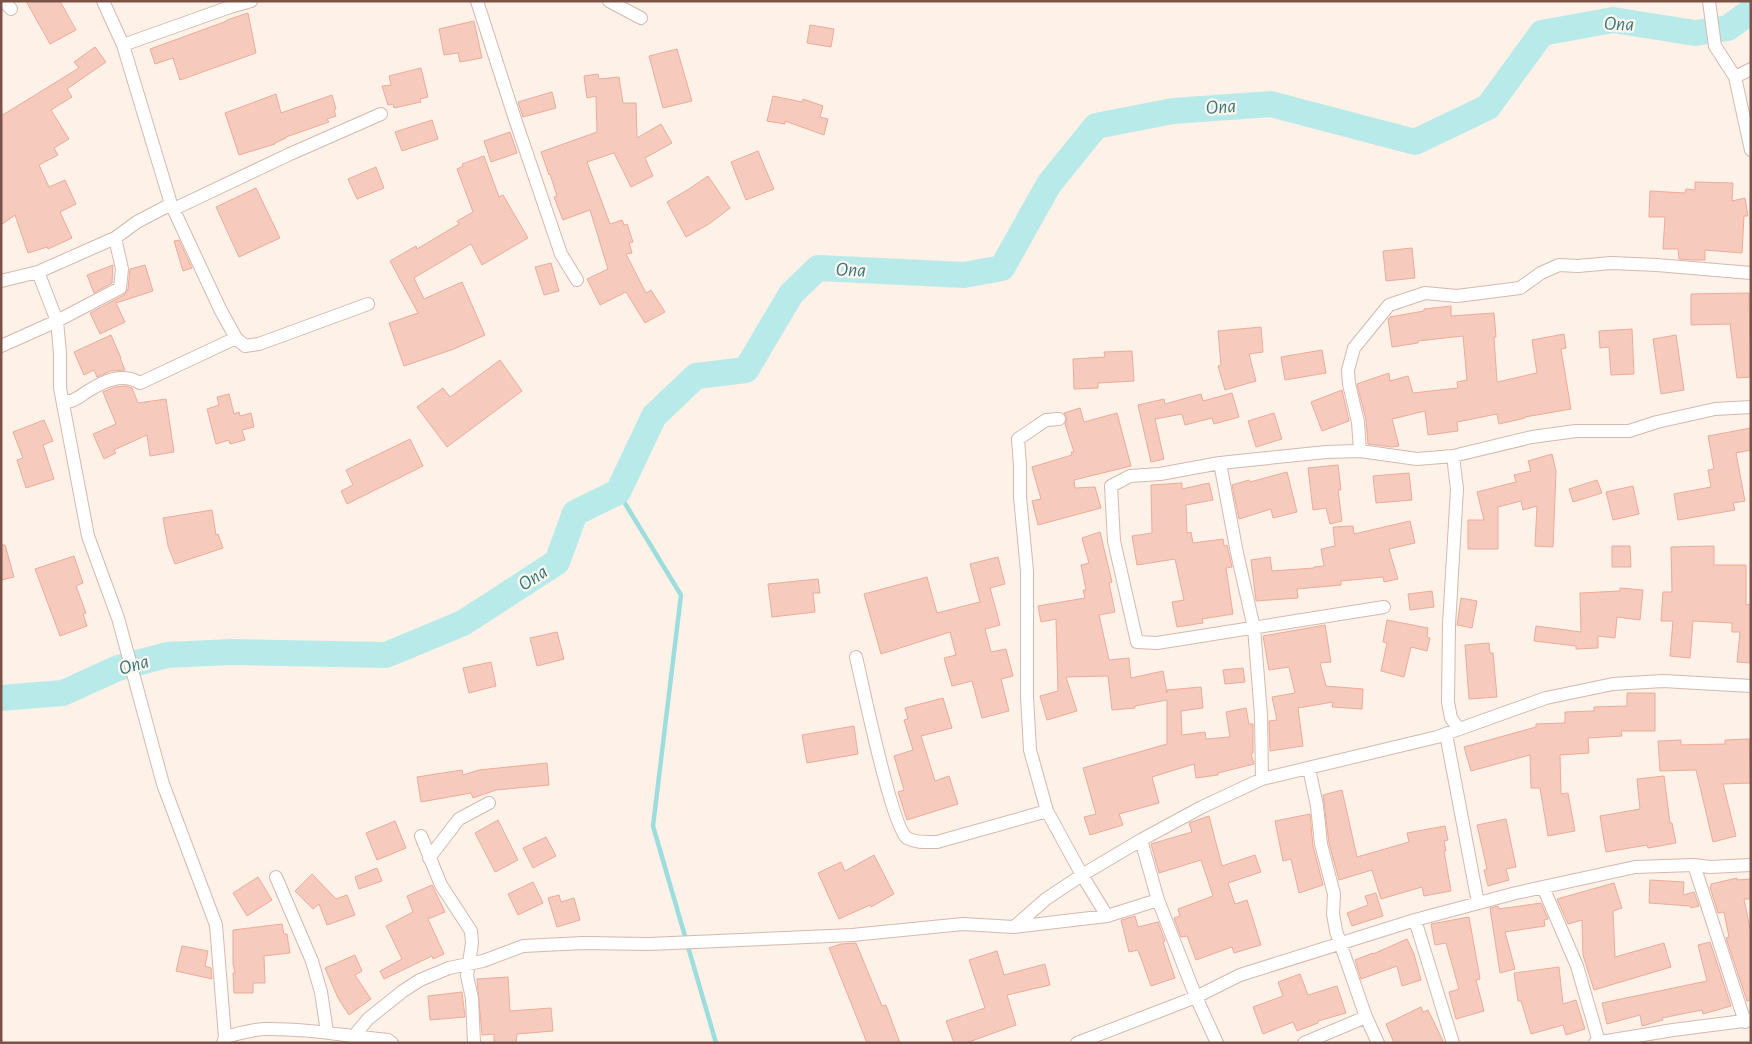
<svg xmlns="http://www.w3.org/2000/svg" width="1752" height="1044" viewBox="0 0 1752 1044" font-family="'Alegreya Sans',sans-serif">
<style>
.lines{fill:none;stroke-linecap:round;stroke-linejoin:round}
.stream{stroke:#9edddd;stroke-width:4.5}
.river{stroke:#b9eaea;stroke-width:26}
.building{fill:#f6cabc;stroke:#ebac9a}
.street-casing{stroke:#d4b9ae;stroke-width:14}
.street{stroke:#fff;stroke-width:12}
.labels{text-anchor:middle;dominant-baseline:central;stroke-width:4.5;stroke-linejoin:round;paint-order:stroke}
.water-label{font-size:20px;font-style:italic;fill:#37797a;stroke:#fff6ef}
</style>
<rect width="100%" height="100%" fill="#fef1e7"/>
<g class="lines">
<!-- stream -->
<path class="stream" d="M618,492L681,595L653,826L716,1043"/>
<!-- river -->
<path class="river" d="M1,698L63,693L118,668L167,655L232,652L386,655L463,623L557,562L575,513L618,492L654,416L696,376L746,370L791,294L818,268L964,275L1002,268L1049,184L1096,126L1173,111L1271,104L1415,142L1488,107L1542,33L1613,20L1695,33L1728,28L1751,11"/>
</g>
<!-- building -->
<path class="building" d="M26,1H60L76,30L50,44Z
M248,13L256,53L180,80L173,58L155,64L150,49L227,21V20Z
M474,21L482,58L460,62L458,53L444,55L439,29Z
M810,25L834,29L831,47L807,43Z
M95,47L106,62L67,89L72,97L51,110L69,139L54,148L58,155L39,165L49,187L65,180L76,204L60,212L72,238L48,249L47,247L28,253L15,215L1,225V116L79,68L74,62Z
M677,49L692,101L663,108L649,56Z
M421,68L428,97L420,99L421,102L394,108L393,104L388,105L382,86L391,85L389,76Z
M598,74L599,79L619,77L623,103H636L637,138L661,124L672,143L645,158L653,176L631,187L614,153L587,162L610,224L622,220L624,225L627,224L633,242L629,243L632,253L626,254L646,293L651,290L665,312L645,323L626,292L600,305L587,279L608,269L590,210L563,220L554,197L557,196L550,174L549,175L541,152L597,132L596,96L587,98L584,76Z
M552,92L556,108L523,117L518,102Z
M276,94L281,113L332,95L336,109L334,110L336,116L327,119L329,122L286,137V138L275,143V144L239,155L225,113Z
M773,96L802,102L803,99L823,106L820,117L828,119L824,135L785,121V124L767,121Z
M432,120L438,139L402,151L395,132Z
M510,132L517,153L491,162L484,141Z
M758,151L774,189L746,200L731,162Z
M484,156L499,197L503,195L528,238L482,265L471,244L414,278L424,299L462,282L485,335L454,349L404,366L389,323L418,313L390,261L416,246L417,249L459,224L457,221L473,212L457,169L463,166L462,164Z
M376,167L384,188L357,199L348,179Z
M708,176L730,208L709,224L686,237L667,202L689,189Z
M1695,182L1733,183L1732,201L1745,198L1748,216H1744L1742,253L1705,250V260H1693L1679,259L1678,249H1663L1665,217H1649L1650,191L1685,193L1686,189L1695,190Z
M256,188L280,238L239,257L216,207Z
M179,240L192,268L183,271L174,241Z
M1412,248L1415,278L1386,281L1383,251Z
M551,263L559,291L544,295L535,267Z
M113,265L112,283L94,293L87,275Z
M145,265L153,291L116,303L125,322L100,334L90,313L124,295L128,289L130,269Z
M1749,293L1751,377L1737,378L1730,324L1691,325V294Z
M1451,306V316L1494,313L1496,337H1494L1497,382L1537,373L1532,340L1564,334L1566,348L1561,349L1571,409L1525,417V418L1499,424L1497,414L1457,422L1458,431L1428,435L1425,411L1392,419L1399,446L1392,447L1368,444L1366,420L1357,384L1389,373L1390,381L1408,376L1413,393L1458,388L1457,382L1467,380L1463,336L1418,341V343L1392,347L1388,319L1390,317L1424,311V309Z
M1261,327L1263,352L1249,354L1256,381L1225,390L1218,366L1221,365L1218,331Z
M1632,329L1634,374L1611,375L1609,347L1600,348L1599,331Z
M111,335L121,358H120L125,370L111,371L97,377L94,370L84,375L74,352Z
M1676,335L1684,390L1661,394L1653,339Z
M1322,350L1326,373L1285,380L1281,357Z
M1132,351L1134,381L1098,383V388L1074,389L1073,359L1105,357L1104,352Z
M500,360L522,391L447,447L417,407L443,388L450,397Z
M126,386L132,388L138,403L166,399L174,452L150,456L147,435L114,450L116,453L104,459L93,434L116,424L103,392L115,387Z
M1342,390L1349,421L1322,431L1311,402Z
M1232,393L1239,417L1214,424L1212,418L1185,425L1182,414L1155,419L1164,459L1151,462L1138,405L1164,399L1165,404L1201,394L1203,401Z
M229,394L234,414L239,412L240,416L251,413L254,427L242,430L245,440L230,444L229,440L216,444L207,409L219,405L217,397Z
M1080,408L1084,422L1117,413L1131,466L1074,480L1075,488L1095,487L1101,508L1038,525L1032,501L1041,499L1032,467L1072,455L1071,452H1074L1065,424L1067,418L1064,413Z
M1274,413L1282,439L1256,447L1248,421Z
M44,420L53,441L43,445L54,479L26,488L17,460L23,458L13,432Z
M1751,428V450L1736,453L1745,501L1733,503L1735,510L1678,520L1674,494L1711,487L1708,470L1714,469L1708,436Z
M410,439L423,466L347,504L341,491L353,485L346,470Z
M1552,454L1556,471L1553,547L1535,546L1537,506L1523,510L1521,501L1498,507V549H1468V520H1484L1477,492L1516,482L1514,475L1531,471L1528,461Z
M1338,465L1341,490H1338L1342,521L1330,524L1326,508L1313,510L1308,468Z
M1287,472L1297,512L1273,518L1271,509L1239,519L1232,485L1249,480L1250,482Z
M1409,473L1412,500L1376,503L1373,476Z
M1597,480L1602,493L1573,502L1569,489Z
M1182,483V489L1209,483L1213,500L1186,505L1187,533L1191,532L1193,543L1223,539L1224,546L1227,545L1232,567L1226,568L1233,614L1202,619L1203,623L1177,627L1172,602L1184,600L1175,559L1137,565L1132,536L1152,533L1151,485Z
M1633,486L1639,514L1613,520L1606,492Z
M212,510L216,535L218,534L223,548L175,564L168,546L163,518Z
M1410,521L1415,543L1389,549L1398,579L1384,582L1383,577L1341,581V585L1297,589L1298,598L1256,601L1251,560L1270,557L1272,571L1314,568V567L1324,566L1321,549L1335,546L1333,527L1353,526L1354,534Z
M1100,532L1112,582L1109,583L1115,612L1099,615L1109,660L1129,658L1131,678L1163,671L1167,693V690L1201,687L1203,708L1181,711L1182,735L1205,732L1206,739L1230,737L1226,712L1246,708L1249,724H1253V753L1251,754L1254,764L1218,773V775L1196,778L1194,764L1152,777L1159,803L1119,814L1123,825L1090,835L1084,817L1096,814L1083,768L1167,744V700L1135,706V708L1112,710L1108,676L1066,677L1077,711L1047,720L1040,696L1058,691L1056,619L1041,622L1038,606L1085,598L1083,590H1086L1081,565L1089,563L1082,538Z
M1,545H5L14,577L1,580Z
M1612,546H1630L1631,567H1612Z
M1714,546V565H1746V605L1751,604V663L1737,662L1740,632H1732V623L1693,621L1690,658L1670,656L1673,621H1661L1663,592H1672L1671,547Z
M74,556L83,583L76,586L86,613L83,614L87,626L60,636L35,569Z
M998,557L1005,584L990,588L1000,625L985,629L991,652L1006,649L1013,676L1001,679L1009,711L982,718L972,681L952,686L944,658L956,655L950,632L881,654L864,594L927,577L937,613L980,602L970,564Z
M818,579L820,593H813L815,612L772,617L768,584Z
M1620,588L1643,590L1640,620L1617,617L1615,638L1598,636V648L1576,649V646L1534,641L1536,626L1581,632L1580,593L1620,591Z
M1432,591L1434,607L1410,610L1408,594Z
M1461,598L1477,601L1472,628L1457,625Z
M1387,620L1428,628L1427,637L1430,638L1427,651L1411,647L1404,677L1381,671L1387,643L1383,642Z
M1325,625L1331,662L1320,663L1326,686L1363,689L1362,709L1332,707L1333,702L1298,708L1303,746L1270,751L1269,721L1277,720L1272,697L1295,693L1289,667L1269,670L1263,636Z
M557,632L564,659L537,666L530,638Z
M1489,643L1490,653H1493L1497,697L1469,699L1465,645Z
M491,662L496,686L469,693L463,668Z
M1243,668L1245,682L1225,684L1223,670Z
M1627,693H1655V731H1621L1622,736L1588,738L1589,753L1560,755L1561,794L1568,793L1575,831L1548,836L1540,788H1531L1530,755L1471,771L1464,747L1536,727V724L1565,723V712L1594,711V707L1627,706Z
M943,698L952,728L921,736L935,781L949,776L958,804L907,820L898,792L904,790L894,756L913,750L904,720L908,719L905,708Z
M854,726L858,754L807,763L802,735Z
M1749,739L1751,783L1723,784L1736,836L1713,842L1696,770L1660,771L1658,741L1681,740V745L1725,744V740Z
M547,763L549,785L496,790L473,798L471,793L421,802L417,777L462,770L463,775L479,770Z
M1664,776L1670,823H1672L1676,843L1648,848L1647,845L1606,852L1600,816L1640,809L1637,779Z
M1342,790L1357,857L1409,842L1407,833L1445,826L1448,840L1444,841L1446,851H1444L1451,891L1424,896L1422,887L1381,899L1372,870L1339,880L1329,843L1323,795Z
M1310,814L1313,846L1323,885L1299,893L1291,859L1283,861L1275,821Z
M1209,816L1222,866L1255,855L1261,872L1228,883L1235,904L1247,900L1261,945L1234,953L1232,947L1196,960L1187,936L1181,937L1174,918L1180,916L1178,909L1213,896L1201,860L1159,873L1151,844L1192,832L1189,823Z
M1506,819L1516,867L1506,869L1509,880L1488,886L1484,870L1487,869L1477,825Z
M498,820L518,860L495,872L475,833Z
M395,821L406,848L377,860L366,833Z
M546,837L556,856L533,868L523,848Z
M874,855L894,894L871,907L870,905L839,919L818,873L841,862L845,871Z
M377,868L382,881L359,889L355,877Z
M312,874L336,899L347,895L355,915L327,925L319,904L313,909L295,891Z
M258,877L272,900L247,916L233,893Z
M1737,878V880L1751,879V899H1744L1751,933V1000L1747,1001L1726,938L1729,937L1724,912L1718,913L1710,887L1711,886V884Z
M1650,880L1684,882L1683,895L1694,892L1699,906L1691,908L1690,906L1649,903Z
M533,882L543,903L518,915L508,894Z
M1614,883L1622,908L1613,911L1615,957L1664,943L1671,967L1594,990L1583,955L1582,920L1568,924L1557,899Z
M432,885L445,912L428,919L444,954L433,959L432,956L384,979L380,971L402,959L386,926L413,912L407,896Z
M1376,893L1383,916L1352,926L1347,913L1368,905L1365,896Z
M559,895L561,902L574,898L580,920L557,927L548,898Z
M1541,903L1548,919L1544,920L1545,926L1505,932L1515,969L1500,973L1490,908L1498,906L1499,909Z
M1135,916L1138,927L1158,922L1165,941L1163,942L1175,978L1151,986L1138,950L1129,952L1121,920Z
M1469,917L1480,979L1476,980L1484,1011L1456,1019L1449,992L1459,989L1446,943L1435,945L1431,924Z
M282,924L284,934H287L290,953L264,956L265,983H253V993H234L233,973H235L233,964V930Z
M1407,939L1414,954L1421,980L1402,986L1397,966L1361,979L1355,960L1373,953V954Z
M1710,942L1731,1006L1703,1014L1702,1010L1662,1018L1663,1020L1642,1026L1640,1015L1607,1024L1602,1003L1707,981L1698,945Z
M856,943L882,1006L886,1005L900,1043H867L829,948L841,944Z
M182,946L208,951L205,966L211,968L212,979L176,971Z
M997,951L1004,975L1045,964L1050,985L1007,995L1016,1025L966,1043H954L946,1021L985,1008L969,960Z
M355,955L362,971L355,975L371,999L349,1015L338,998L325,968Z
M1559,967L1563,1004L1576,1000L1585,1029L1566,1035L1563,1025L1531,1034L1521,1001H1518L1514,973Z
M1300,974L1308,995L1337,986L1346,1013L1318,1021V1023L1297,1031L1293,1022L1263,1034L1253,1007L1283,996L1278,982Z
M508,977L510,1011L551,1008L553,1031L517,1034L516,1043H494V1034L482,1035L477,979Z
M462,992L465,1017L430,1020L428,996Z
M1421,1007L1423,1012L1428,1010L1444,1043H1394L1386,1024Z"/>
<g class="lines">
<!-- street casing -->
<g class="street-casing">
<path id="street" d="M4,1L11,9
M103,1L123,45L171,204L220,309L236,338L245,346L259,344L368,304
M477,1L515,119L561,254L577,280
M609,1L641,18
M1709,1L1715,46L1735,77L1751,69
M123,45L230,7L251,1
M1735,77L1751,150
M174,209L290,154L381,114
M38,272L57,321L60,353V388L88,536L118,618L163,784L216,925L225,1037L223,1043
M1,281L38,272L115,238L137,222L171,204
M1,346L57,321L120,288L122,269L115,238
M62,398L67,402C77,400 80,396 88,391C104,381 123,372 140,383L236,338
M1059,419L1046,420L1018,439L1020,465V497L1027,571V696L1030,750L1047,811L1082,875L1107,916
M1360,451L1358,422L1349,384L1348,370L1354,348L1389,305L1425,293L1457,296L1520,288L1541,273L1559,265L1578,266L1611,263L1657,265L1751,273
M1453,456L1457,489L1449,625L1448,702L1451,718L1459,729
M1220,463L1237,553L1254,628L1261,715L1262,779
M1384,607L1157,643L1137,642L1114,541L1111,486L1130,476L1160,474L1220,463L1326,452L1360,451L1417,459L1453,456L1532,437L1576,431H1629L1657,422L1715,409L1751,407
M856,657C862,682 892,828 907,838C916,843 927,842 937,842L1047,811
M1446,734L1478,903
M1309,768L1317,806L1321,844L1334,894L1333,914L1336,931L1366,1017
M421,836L441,885L471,931L472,943L467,976L472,998L474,1043
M1141,840L1158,900L1196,997L1217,1043
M429,858L459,819L489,803
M1694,865L1745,1022
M276,877L312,961L321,992L327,1032
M1543,887L1577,966L1599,1042
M1415,920L1453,1043
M1014,927L1046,899L1082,875L1141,840L1202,807L1262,779L1437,737L1546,698L1613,684L1663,681L1751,686
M225,1037C237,1034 251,1030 263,1029C305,1028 346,1036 388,1040L392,1043
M353,1037L368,1019L403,991L420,980L449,968L483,961L523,946L583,943L649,944L852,935L963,924L1014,927L1107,916L1158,900
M1077,1043L1196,997L1240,975L1415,920L1516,893L1635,867L1694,865L1710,867L1751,865
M1304,1043L1366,1017L1378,1043
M1595,1043L1673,1030L1751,1020"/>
</g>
<!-- street -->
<use href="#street" class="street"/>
</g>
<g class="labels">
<!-- water labels -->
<g class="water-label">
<text transform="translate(1619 24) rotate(2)">Ona</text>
<text transform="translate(1221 107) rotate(-4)">Ona</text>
<text transform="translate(851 270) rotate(3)">Ona</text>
<text transform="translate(533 578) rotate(-33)">Ona</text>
<text transform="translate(134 665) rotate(-16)">Ona</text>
</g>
</g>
<!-- border -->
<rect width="1752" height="1044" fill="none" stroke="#7b5248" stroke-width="5"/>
</svg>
